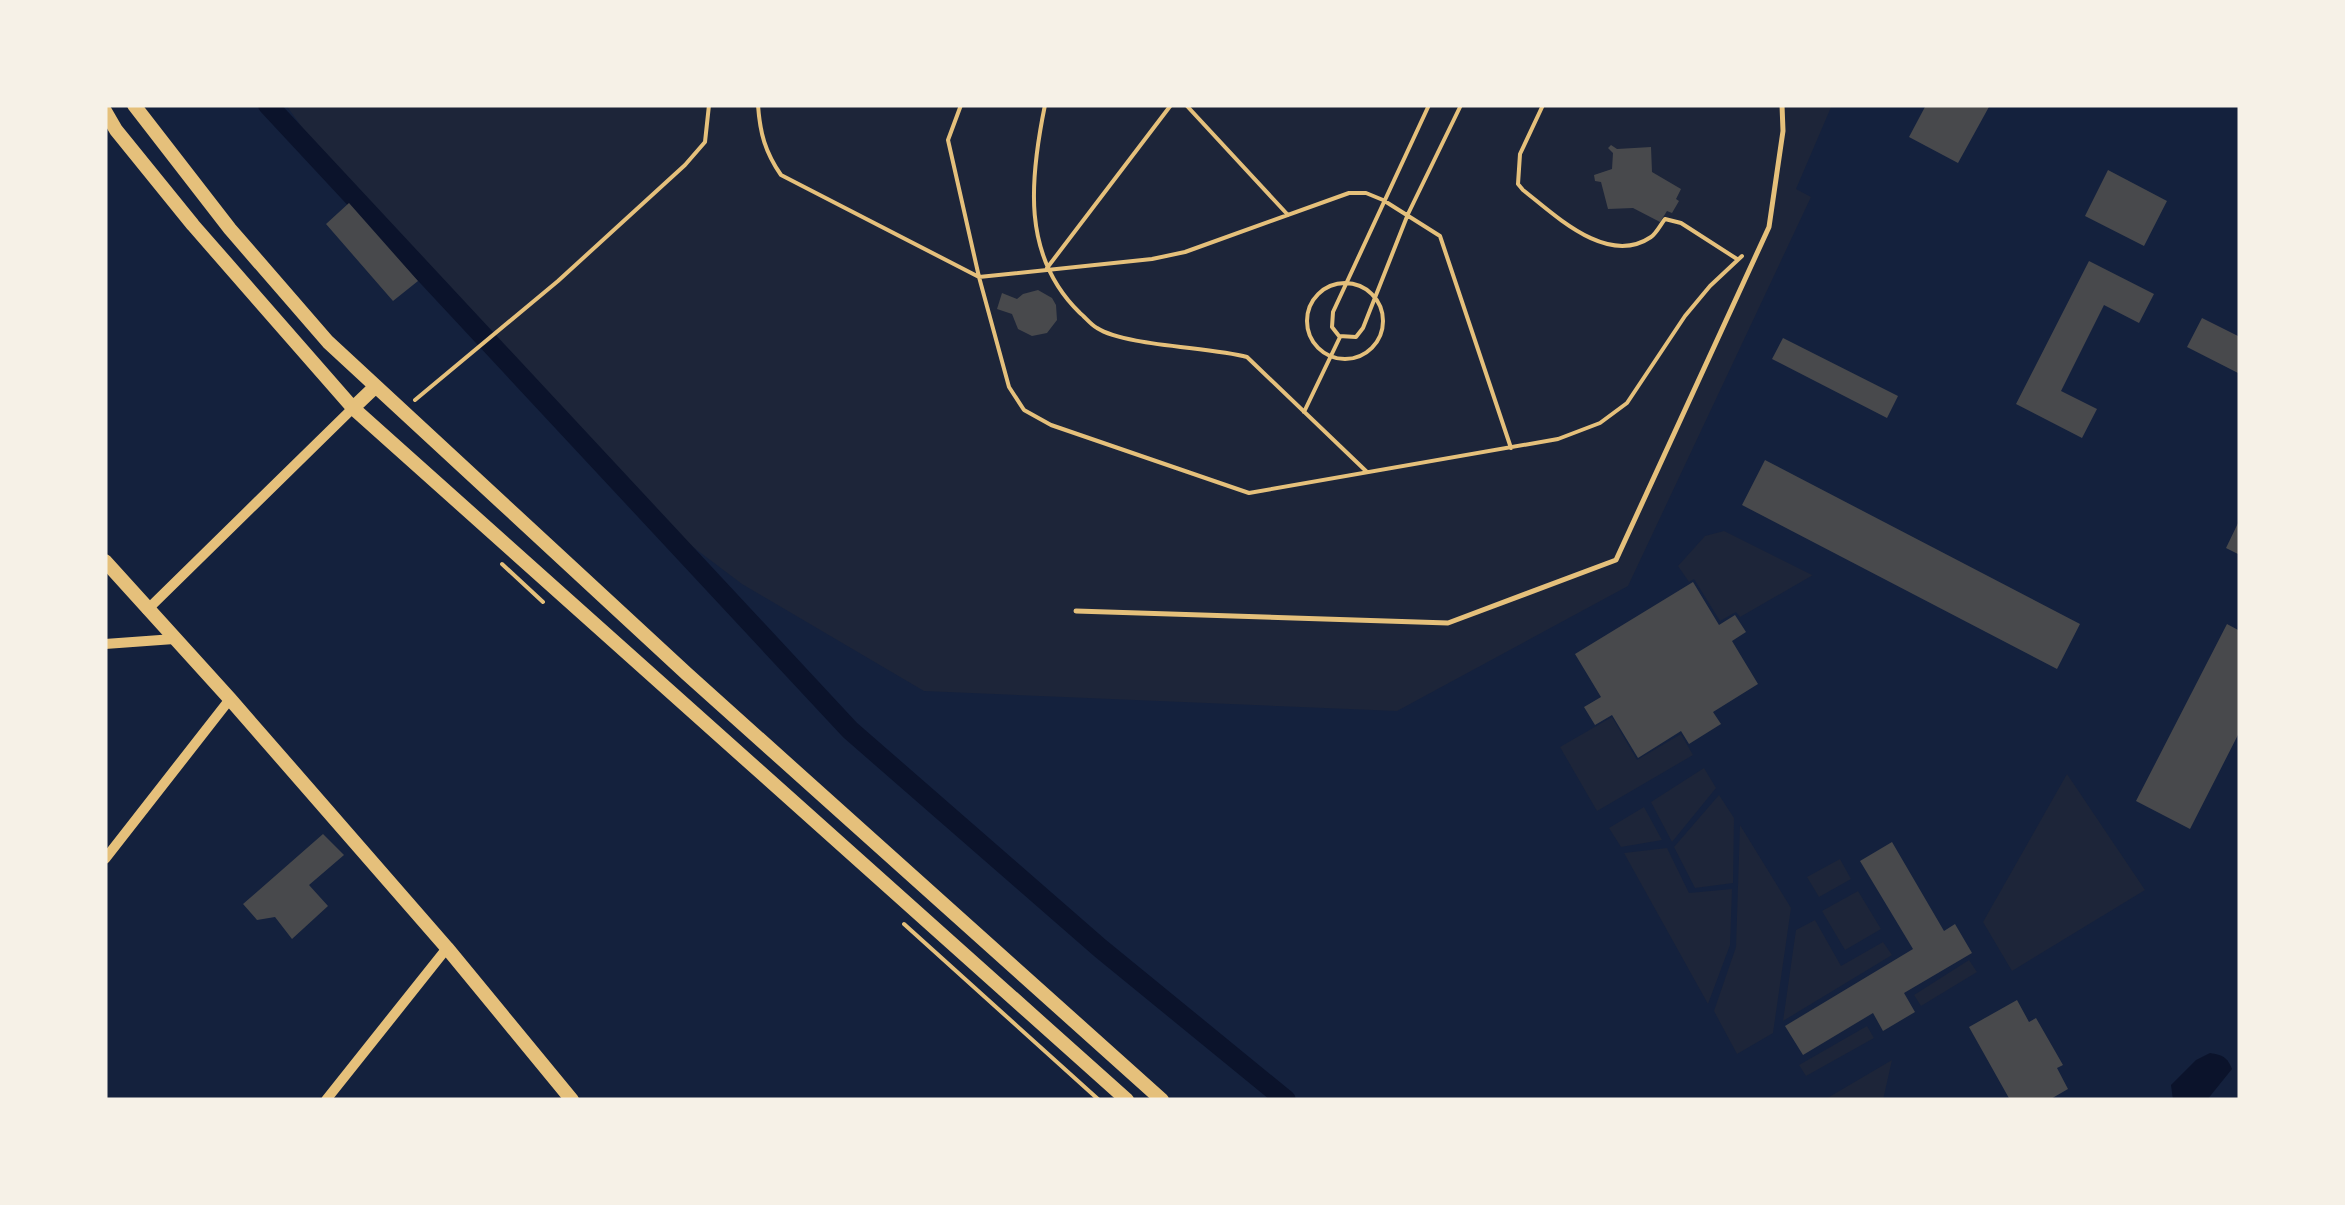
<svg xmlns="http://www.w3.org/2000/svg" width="2345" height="1205" viewBox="0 0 2345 1205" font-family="'DM Sans',sans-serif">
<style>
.green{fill:#1d2539}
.water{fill:#0b132b}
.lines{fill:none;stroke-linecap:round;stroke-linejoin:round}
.canal{stroke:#0b132b;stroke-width:20}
.building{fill:#48494c}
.path{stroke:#e5c07b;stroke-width:4}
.service{stroke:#e5c07b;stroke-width:5}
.minor{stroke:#e5c07b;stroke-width:10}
.tertiary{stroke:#e5c07b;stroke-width:14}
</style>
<rect width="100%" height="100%" fill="#14213d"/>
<!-- green -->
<path class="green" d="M286,105H1832L1796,189L1811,197L1628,586L1397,711L924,691L742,584L677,535L336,175Z
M1724,531L1812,575H1813L1740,617L1736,612L1720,621L1694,579L1689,582L1678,566L1705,536Z
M1612,717L1637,760L1681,734L1693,755L1597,811L1560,747Z
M1704,768L1716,788L1672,842L1651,802Z
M2067,774L2145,890L2012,971L1983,922Z
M1719,795L1734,818L1733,883L1695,888L1674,847Z
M1644,807L1662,840L1621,847L1609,828Z
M1740,825L1791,908L1773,1033L1737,1054L1714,1011L1736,947Z
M1667,848L1689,893L1732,889L1730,945L1708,1004L1624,853Z
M1840,859L1851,879L1819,897L1807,877Z
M1858,891L1881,929L1845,950L1822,911Z
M1815,920L1841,966L1883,942L1892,955L1783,1021L1796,930Z
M1969,960L1977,972L1921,1006L1914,995Z
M1867,1026L1874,1038L1806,1076L1799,1065Z
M1892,1060L1883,1100H1824Z"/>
<!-- water -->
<path class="water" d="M2210,1053C2223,1055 2227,1057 2232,1069L2207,1100H2173L2171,1085L2196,1060Z"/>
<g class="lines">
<!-- canal -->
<path class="canal" d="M268,105L850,730L1100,948L1286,1100"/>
</g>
<!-- building -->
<path class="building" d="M1926,105H1990L1958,163L1909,137Z
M1611,145L1617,149L1651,147L1652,172L1681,189L1676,199L1679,201L1672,213L1667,211L1660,222L1633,208L1608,209L1601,182L1595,181L1594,175L1612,169L1613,153L1608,148Z
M2108,170L2167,201L2144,246L2085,216Z
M349,203L418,281L393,301L326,224Z
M2089,261L2154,294L2139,323L2104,305L2061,391L2097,409L2082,438L2016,404Z
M1038,290L1052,298L1056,305L1057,320L1047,333L1032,336L1018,329L1012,314L997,309L1002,293L1017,299L1023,294Z
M2202,318L2240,337V374L2187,347Z
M1783,338L1898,396L1887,418L1772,359Z
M1765,460L2080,624L2057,669L1742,505Z
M2240,519V555L2226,548Z
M1693,582L1719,625L1735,615L1746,632L1732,641L1758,684L1713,712L1721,724L1689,744L1681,731L1638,758L1612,715L1595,725L1584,707L1601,697L1575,654Z
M2227,624L2240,631V731L2190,829L2136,801Z
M323,834L344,855L309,885L328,906L292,939L275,917L257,920L243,904Z
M1892,842L1944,931L1955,924L1972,953L1904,993L1915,1012L1883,1031L1873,1013L1803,1055L1785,1026L1913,949L1860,861Z
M2017,1000L2029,1022L2036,1018L2063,1065L2057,1068L2068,1089L2049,1100H2010L1969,1027Z"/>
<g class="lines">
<!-- path -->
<path class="path" d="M758,105C760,133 765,152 781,175L979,277L1152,259L1185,252L1349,193H1366L1383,200L1440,236L1511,448
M961,105L948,140L979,277L1009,387L1024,410L1051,425L1249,493L1558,439L1600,423L1627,403L1685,316L1710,286L1742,256
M1045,105C1030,178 1021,256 1080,313C1085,317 1091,325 1097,328C1125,346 1209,347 1247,357L1367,472
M1429,105L1333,312L1332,327L1339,336L1356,337L1363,328L1408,214L1461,105
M1543,105L1520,154L1518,184L1523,190C1554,214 1607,267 1651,237C1656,234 1661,224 1665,219L1681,223L1737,259
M1187,106L1288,215
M1047,268L1171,105
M1307 321a38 38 0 1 1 76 0a38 38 0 1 1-76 0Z
M415,400L558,281L685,165L705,142L709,105
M1304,412L1340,337
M502,564L543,602
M904,924L1099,1100"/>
<!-- service -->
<path class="service" d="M1076,611L1448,623L1616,560L1769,227L1783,131L1782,105"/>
<!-- minor -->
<path class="minor" d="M147,610L353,408
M105,644L174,639
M105,859L230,699
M326,1100L447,948"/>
<!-- tertiary -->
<path class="tertiary" d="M134,105L230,229L328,342L687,674L1162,1100
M105,111L116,130L193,225L353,408L1127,1100
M353,408L375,387
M105,561L230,699L447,948L572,1100"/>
</g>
<!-- border -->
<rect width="2345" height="1205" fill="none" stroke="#f6f1e7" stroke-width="215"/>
</svg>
